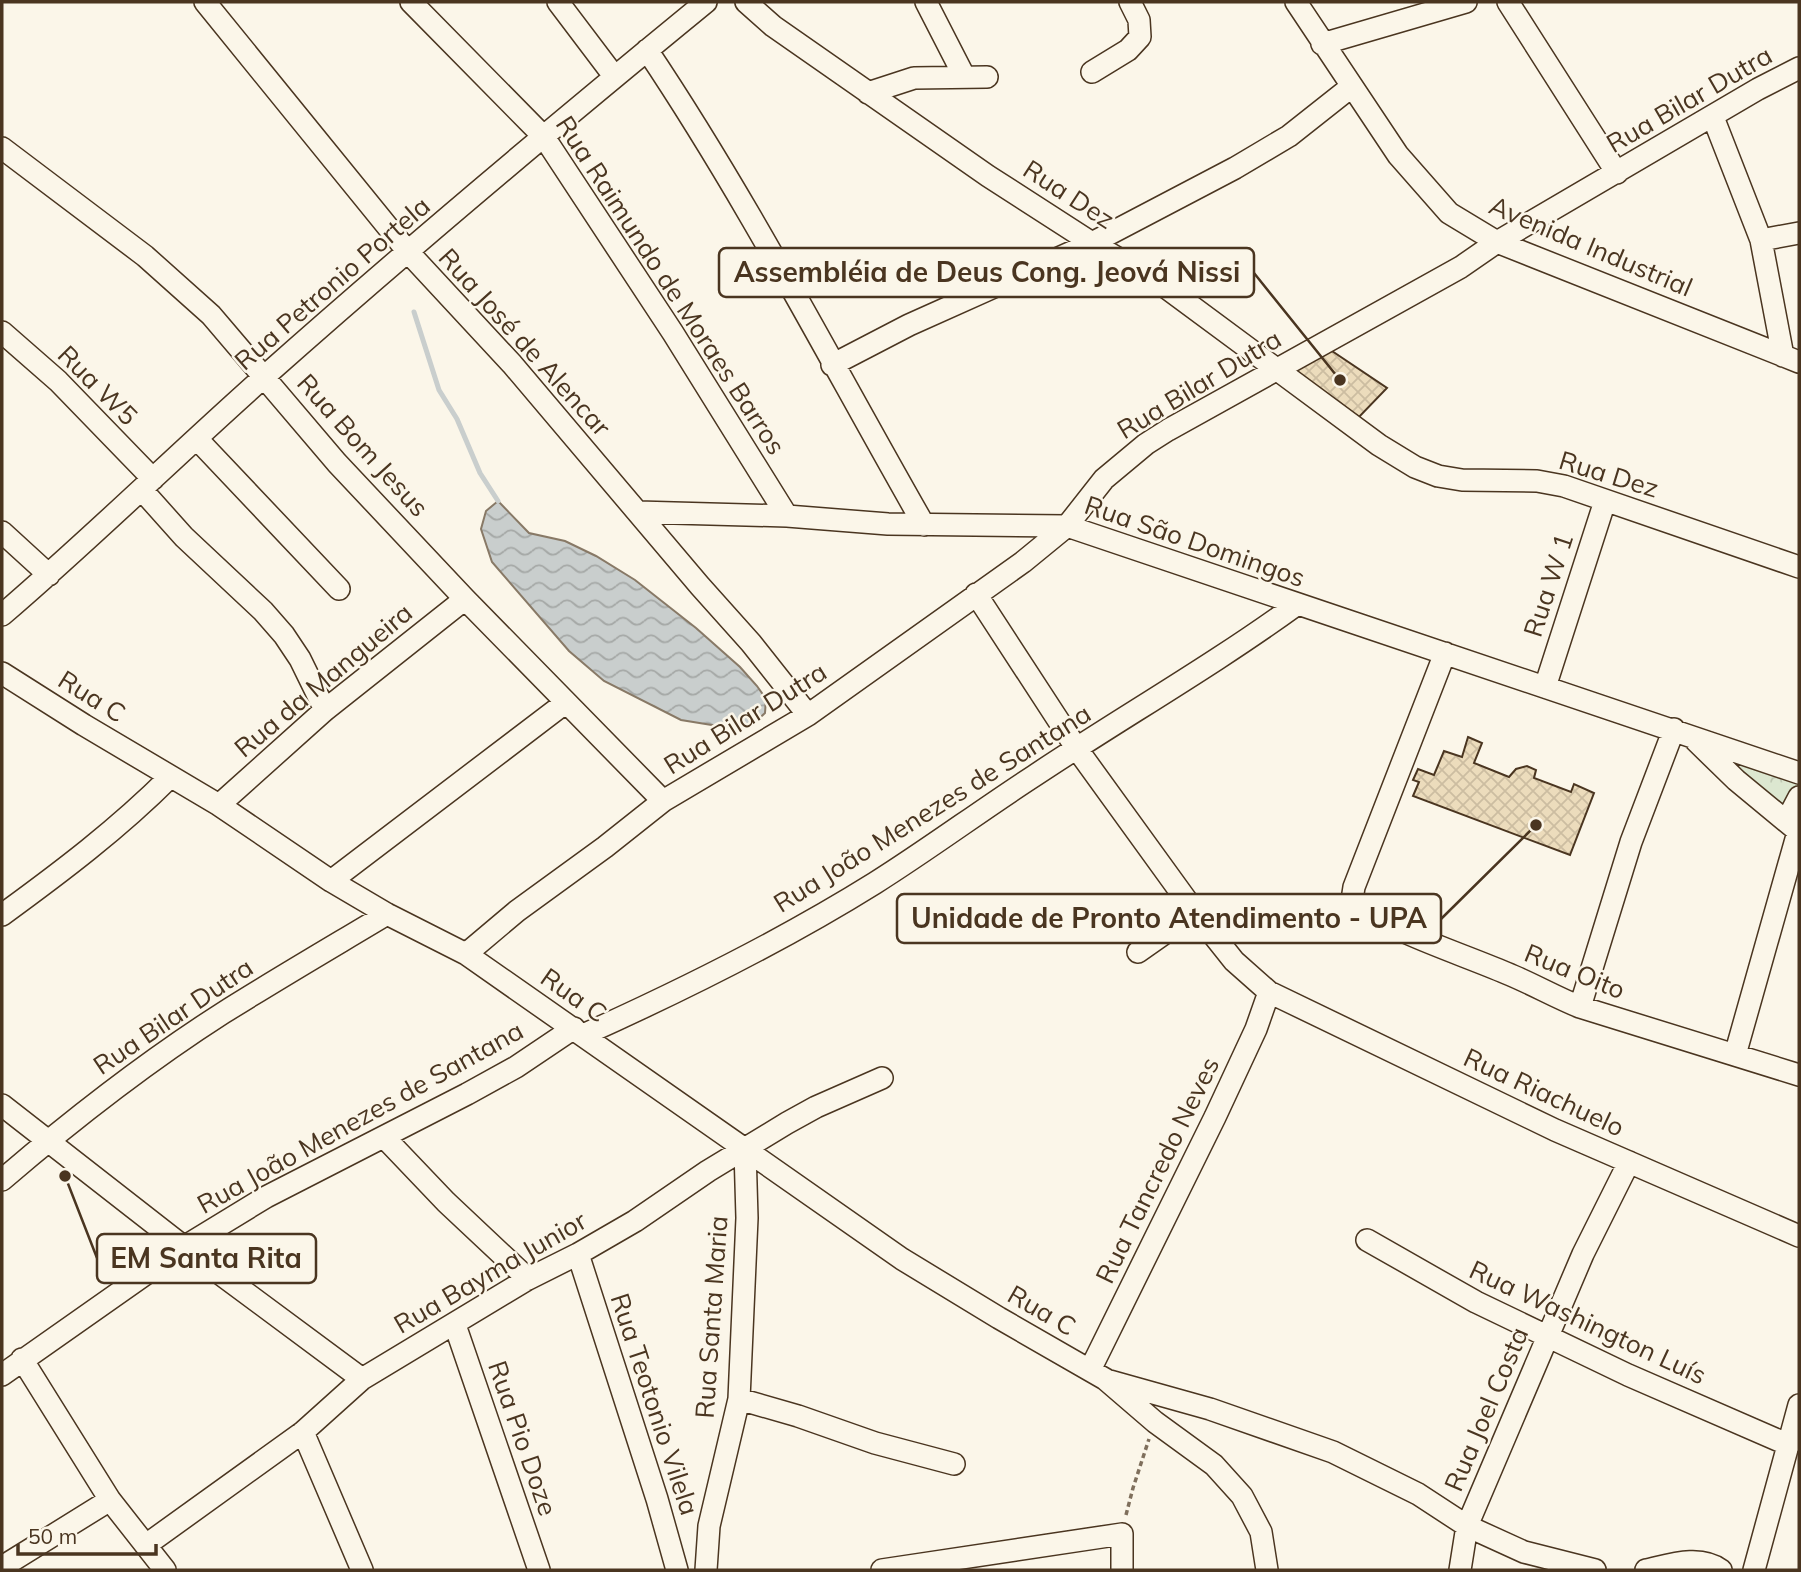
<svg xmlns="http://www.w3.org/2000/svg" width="1801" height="1572" viewBox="0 0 1801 1572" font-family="Mulish,sans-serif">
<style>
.park{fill:url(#park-crowns);stroke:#887966;stroke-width:2}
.water{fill:url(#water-waves);stroke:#887966;stroke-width:2}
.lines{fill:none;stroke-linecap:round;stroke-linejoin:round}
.stream{stroke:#c9cecd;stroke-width:5}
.building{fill:url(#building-cross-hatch);stroke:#4a3520;stroke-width:2}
.minor-casing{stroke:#4a3520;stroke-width:24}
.path{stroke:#7f6f5c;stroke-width:3.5;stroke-dasharray:5 3.5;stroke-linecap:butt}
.minor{stroke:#fbf6e9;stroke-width:21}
.labels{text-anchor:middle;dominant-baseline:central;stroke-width:5;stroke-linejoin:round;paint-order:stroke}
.street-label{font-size:26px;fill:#4a3520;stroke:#fbf6e9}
.leader{fill:none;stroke:#4a3520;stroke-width:2.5}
.callout-dot{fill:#4a3520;stroke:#fbf6e9;stroke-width:2.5}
.callout{fill:#fbf6e9;stroke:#4a3520;stroke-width:2.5}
.callout-label{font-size:28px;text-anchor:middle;font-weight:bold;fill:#4a3520}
</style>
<defs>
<pattern id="park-crowns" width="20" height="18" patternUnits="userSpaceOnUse" patternTransform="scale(1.75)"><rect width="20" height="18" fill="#dce7d0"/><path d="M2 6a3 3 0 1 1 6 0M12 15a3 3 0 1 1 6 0" fill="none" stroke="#bec7b2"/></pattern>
<pattern id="water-waves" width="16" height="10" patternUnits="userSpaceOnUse" patternTransform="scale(1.75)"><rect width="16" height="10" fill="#c9cecd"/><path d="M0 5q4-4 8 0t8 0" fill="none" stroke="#a5a8a6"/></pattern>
<pattern id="building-cross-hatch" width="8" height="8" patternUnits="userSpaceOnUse" patternTransform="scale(1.75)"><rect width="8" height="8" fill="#ecdcbc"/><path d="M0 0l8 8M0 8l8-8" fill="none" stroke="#ccbda1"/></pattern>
</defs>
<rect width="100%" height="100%" fill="#fbf6e9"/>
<!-- park -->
<path class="park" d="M1701,743L1799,776V787L1788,811Z"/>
<!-- water -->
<path class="water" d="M498,501L529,533L565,541L596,556L635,580L696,628L740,667L757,686L766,699L765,713L750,727H724L681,720L604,681L569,651L492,562L481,529L486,511Z"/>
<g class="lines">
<!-- stream -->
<path class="stream" d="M414,312L439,390L457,419L480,473L498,501"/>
</g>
<!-- building -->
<path class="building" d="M1326,347L1387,388L1359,417L1293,372Z
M1468,737L1482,743L1474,763L1509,777L1516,769L1527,766L1536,770L1534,778L1571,792L1574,784L1594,793L1570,855L1413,796L1419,782L1413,780L1418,769L1434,775L1444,751L1462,757Z"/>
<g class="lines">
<!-- minor casing -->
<g class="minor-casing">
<path id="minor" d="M205,2L409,253L512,364L700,586L751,643L808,715
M411,2L544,137L673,333L787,516
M558,2L614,76
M746,2L773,26L988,176L1092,243L1160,283L1379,445L1415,467L1438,476L1462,480L1537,481L1564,486L1799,567
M926,2L964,76
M1296,2L1398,155L1449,213L1497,242L1799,362
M1508,2L1617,173
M1322,44L1466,2
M647,50C749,202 833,366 924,525
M1092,72L1128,50L1140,37L1139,20L1130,2
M868,93L914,78L987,77
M1713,117L1761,240L1783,356
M2,148L145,256L211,315L337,463L465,599L663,801
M1761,240L1799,233
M2,332L58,381L153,479
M832,365L909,325L1092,243L1235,168L1289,136L1351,87
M197,439L339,589
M142,490L184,537L263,611L284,635L300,659L325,710
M638,512L787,516L888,524L1067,526L1799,773
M2,532L49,575
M976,594L1077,749L1195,912L1234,961L1269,992L1555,1130L1799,1236
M2,615C92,538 176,455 265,376C409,248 557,124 706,2
M1445,653L1354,887L1352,900L1356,906C1398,934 1459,953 1506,973C1531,983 1555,997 1580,1007L1799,1075
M2,673L84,725L219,805L331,881L387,914L466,954L902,1259L999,1318L1105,1379L1155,1422L1214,1465L1242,1496L1261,1532L1267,1570
M1545,687L1605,501
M1696,741L1736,780L1799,832
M219,805L325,710L465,599
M1787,820L1799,797
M331,881L565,703
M2,915C61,872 118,829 170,777
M1138,952L1195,912
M466,954L517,911L605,847L663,801L808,715L1023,562L1067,526L1104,479L1146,444L1168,430L1461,267L1497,242L1758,89L1799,68
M1580,1007L1631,842L1674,729
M583,1035C683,990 782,941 875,883C929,849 980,811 1034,776C1121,718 1212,666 1296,605
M1735,1055L1798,832
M2,1105L184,1247L362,1379
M384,1137L446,1202L528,1279
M2,1180C72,1120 145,1063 223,1013C277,979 332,947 387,914
M1367,1240L1476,1302L1628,1375L1789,1445
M578,1254L657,1499L677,1570
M455,1325L539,1570
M22,1359L110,1500L165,1570
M1090,1370L1215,1117L1256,1029L1269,992
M2,1375L184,1247L266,1197L467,1094L516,1067L574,1028
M1110,1381L1210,1409L1333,1452L1418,1494L1467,1526L1524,1552L1595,1570
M739,1399L798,1416L875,1443L954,1464
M303,1432L362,1570
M146,1545L303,1432L362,1379L528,1279L578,1254L635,1221L708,1171L787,1123L816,1107L882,1078
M2,1567L110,1500
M706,1570L709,1526L739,1399L747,1218L745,1150
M882,1570L1122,1534V1570
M1460,1570L1467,1526L1583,1254L1629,1162
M1646,1570C1669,1565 1700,1554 1721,1570
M1754,1570L1799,1405"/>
</g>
<!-- path -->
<path class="path" d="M1126,1515L1133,1488L1149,1439"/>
<!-- minor -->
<use href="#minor" class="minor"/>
</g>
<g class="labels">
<!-- street labels -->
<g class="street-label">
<text transform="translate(1689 99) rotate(-30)">Rua Bilar Dutra</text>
<text transform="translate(1069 194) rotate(33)">Rua Dez</text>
<text transform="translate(1591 246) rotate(23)">Avenida Industrial</text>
<text transform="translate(332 283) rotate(-41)">Rua Petronio Portela</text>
<text transform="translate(671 285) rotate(57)">Rua Raimundo de Moraes Barros</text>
<text transform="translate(525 342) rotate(48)">Rua José de Alencar</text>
<text transform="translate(1199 384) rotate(-31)">Rua Bilar Dutra</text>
<text transform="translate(98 385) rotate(45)">Rua W5</text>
<text transform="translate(363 445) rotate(48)">Rua Bom Jesus</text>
<text transform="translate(1609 474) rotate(17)">Rua Dez</text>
<text transform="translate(1195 541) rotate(19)">Rua São Domingos</text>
<text transform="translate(1548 585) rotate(-72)">Rua W 1</text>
<text transform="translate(323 680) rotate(-40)">Rua da Mangueira</text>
<text transform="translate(92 696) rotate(32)">Rua C</text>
<text transform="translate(745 718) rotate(-32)">Rua Bilar Dutra</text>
<text transform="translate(932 808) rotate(-32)">Rua João Menezes de Santana</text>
<text transform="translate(1575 971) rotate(22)">Rua Oito</text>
<text transform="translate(574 995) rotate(35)">Rua C</text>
<text transform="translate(173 1016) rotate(-34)">Rua Bilar Dutra</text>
<text transform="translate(1544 1092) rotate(25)">Rua Riachuelo</text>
<text transform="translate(360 1117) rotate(-29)">Rua João Menezes de Santana</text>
<text transform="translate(1157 1170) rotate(-64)">Rua Tancredo Neves</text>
<text transform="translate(490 1272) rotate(-30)">Rua Bayma Junior</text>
<text transform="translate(1042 1310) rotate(30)">Rua C</text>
<text transform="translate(711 1317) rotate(-86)">Rua Santa Maria</text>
<text transform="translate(1588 1322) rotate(25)">Rua Washington Luís</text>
<text transform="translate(655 1404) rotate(72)">Rua Teotonio Vilela</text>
<text transform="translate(1486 1409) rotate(-67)">Rua Joel Costa</text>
<text transform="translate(523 1438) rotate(71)">Rua Pio Doze</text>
</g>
</g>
<!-- callouts -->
<path class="leader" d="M1340 380L1254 273M1536 825L1441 919M65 1176L97 1258"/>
<g class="callout-dot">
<circle cx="1340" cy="380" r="7"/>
<circle cx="1536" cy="825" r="7"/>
<circle cx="65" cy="1176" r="7"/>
</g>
<g class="callout">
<rect x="719" y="248" width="535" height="49" rx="7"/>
<rect x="897" y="894" width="544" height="49" rx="7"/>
<rect x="97" y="1234" width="219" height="49" rx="7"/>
</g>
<g class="callout-label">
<text x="987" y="282">Assembléia de Deus Cong. Jeová Nissi</text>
<text x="1169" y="928">Unidade de Pronto Atendimento - UPA</text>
<text x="206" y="1268">EM Santa Rita</text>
</g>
<!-- border -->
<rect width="1801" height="1572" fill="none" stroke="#4a3520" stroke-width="7"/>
<!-- scale -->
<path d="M18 1544v10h138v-10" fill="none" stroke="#4a3520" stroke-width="3.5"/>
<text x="28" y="1544" font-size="21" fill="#4a3520" stroke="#fbf6e9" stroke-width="5" paint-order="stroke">50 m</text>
</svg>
